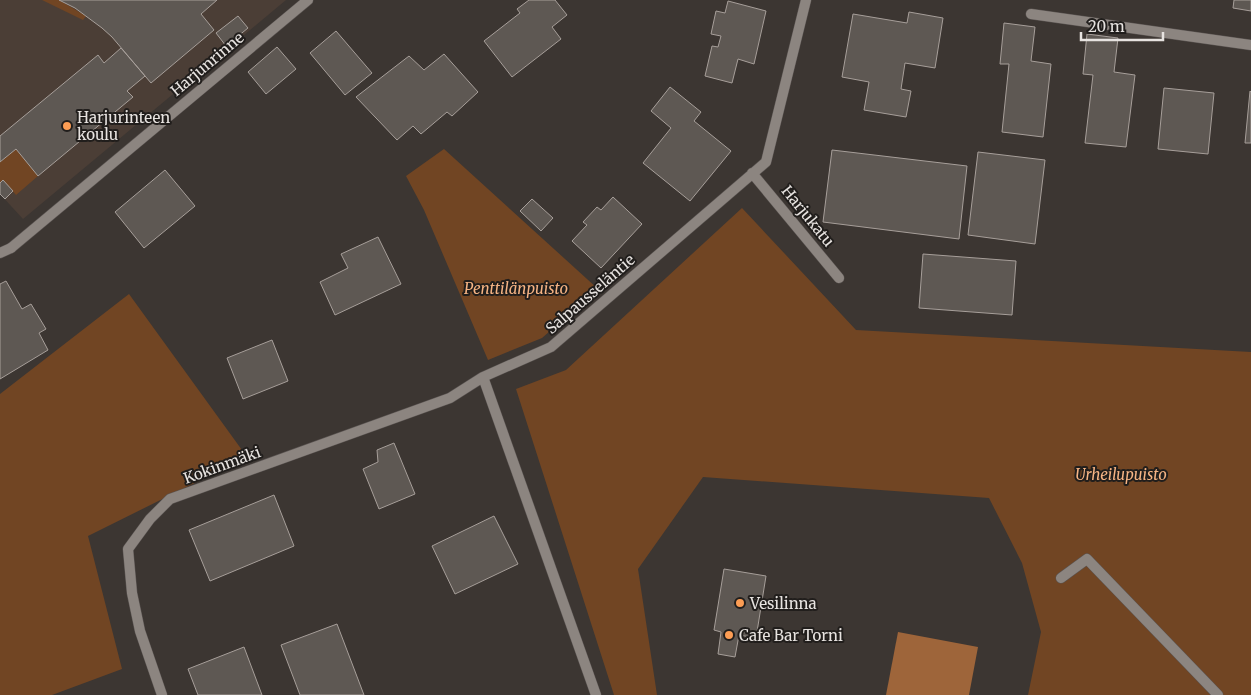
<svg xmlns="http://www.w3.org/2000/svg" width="1251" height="695" viewBox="0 0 1251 695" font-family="Merriweather,serif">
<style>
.built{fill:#4b3e36}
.green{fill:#714523}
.water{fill:#9e653a}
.building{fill:#5e5853;stroke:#a79f9a}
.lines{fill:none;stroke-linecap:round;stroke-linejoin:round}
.service-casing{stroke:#5a5451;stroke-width:11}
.minor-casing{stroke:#5a5451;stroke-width:11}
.service{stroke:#8c8580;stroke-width:10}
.minor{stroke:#8c8580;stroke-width:10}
.poi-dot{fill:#fc9d54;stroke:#211e1c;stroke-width:2}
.labels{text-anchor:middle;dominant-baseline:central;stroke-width:4;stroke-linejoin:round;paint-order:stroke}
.street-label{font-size:15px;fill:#e7e3e0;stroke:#211e1c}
.poi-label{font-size:15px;fill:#e7e3e0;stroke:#211e1c;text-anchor:start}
.park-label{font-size:15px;font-style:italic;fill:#f6b484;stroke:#211e1c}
</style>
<rect width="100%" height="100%" fill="#3c3632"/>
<!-- built -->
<path class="built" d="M0,0H286L23,219L0,194Z"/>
<!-- green -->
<path class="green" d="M42,0H59L86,16L83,20Z
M16,149L38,176L16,195L3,180L0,183V162Z
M444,149L598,289L542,338L488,360L424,210L406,176Z
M742,208L856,330L1251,352V695H1028L1041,632L1022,563L989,498L703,477L638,569L657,695H614L516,389L566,370Z
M129,294L247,457L88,536L122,669L52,695H0V394Z"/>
<!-- water -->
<path class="water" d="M898,632L978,647L969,695H886Z"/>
<!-- building -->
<path class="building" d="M59,0H217L201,14L214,30L151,83L112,37L102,28L75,8Z
M529,0H555L567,15L552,27L561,39L512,77L484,41L520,13L517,9Z
M1234,0H1251V11L1233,8Z
M728,1L766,11L754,64L738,59L732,83L705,76L712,46L718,47L721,36L711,34L716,11L725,13Z
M909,12L943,18L935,68L905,63L901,89L911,91L906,117L864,110L869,82L842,77L853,14L907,23Z
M238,16L248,28L226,46L216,33Z
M1004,23L1035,27L1031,61L1051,64L1043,137L1002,132L1009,64H1000Z
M336,31L372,73L345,95L310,53Z
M1087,34L1118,38L1114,72L1135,75L1126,147L1085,143L1093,75L1083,74Z
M277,47L296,69L266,94L248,72Z
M121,48L145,76L127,91L133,97L38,176L16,149L0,162V136L98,55L104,63Z
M444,54L478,92L452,116L447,112L421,134L413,126L397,140L356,97L409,56L424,70Z
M670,87L701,112L694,121L731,151L690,201L643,163L671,128L651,111Z
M1164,88L1214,93L1208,154L1158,149Z
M1250,91L1251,92V143H1245Z
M832,150L967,166L959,239L823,222Z
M978,152L1045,160L1035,244L968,235Z
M165,170L195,206L144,248L115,212Z
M3,180L13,191L5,199L0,194V183Z
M613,197L642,224L601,268L572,241L587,225L583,222L597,207L601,210Z
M532,199L553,218L541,231L520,211Z
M378,237L401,284L335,315L320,282L348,268L341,254Z
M923,254L1016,261L1012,315L919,308Z
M6,281L22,309L31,304L46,329L39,333L48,350L0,379V284Z
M272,340L288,381L243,399L227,358Z
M394,443L415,494L379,509L363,469L378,462L377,450Z
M274,495L294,546L210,581L189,530Z
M494,516L518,564L455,594L432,546Z
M724,569L766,576L756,638L739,635L735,657L718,654L721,632L714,630Z
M337,624L364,695H300L281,645Z
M244,647L262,695H198L188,669Z"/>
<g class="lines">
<!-- service casing -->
<g class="service-casing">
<path id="service" d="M0,253L11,248
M1061,578L1087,559L1218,695"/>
</g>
<!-- minor casing -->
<g class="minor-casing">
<path id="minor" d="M1031,14L1251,45
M752,173L839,278
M11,248L308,0
M483,377L596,695
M162,695L140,631L132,593L128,549L150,519L170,499L450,398L483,377L551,347L766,162L806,0"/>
</g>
<!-- service -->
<use href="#service" class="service"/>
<!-- minor -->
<use href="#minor" class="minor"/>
</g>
<!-- markers -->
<g class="poi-dot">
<circle cx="67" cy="126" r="5"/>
<circle cx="740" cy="603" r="5"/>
<circle cx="729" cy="635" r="5"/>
</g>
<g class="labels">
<!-- street labels -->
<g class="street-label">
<text transform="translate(207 64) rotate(-40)">Harjunrinne</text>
<text transform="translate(808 216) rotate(51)">Harjukatu</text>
<text transform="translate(590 294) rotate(-41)">Salpausseläntie</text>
<text transform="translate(222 465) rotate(-20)">Kokinmäki</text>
</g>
<!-- poi labels -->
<g class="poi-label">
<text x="77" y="117">Harjurinteen<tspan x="77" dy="17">koulu</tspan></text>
<text x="750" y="603">Vesilinna</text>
<text x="739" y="635">Cafe Bar Torni</text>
</g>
<!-- park labels -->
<g class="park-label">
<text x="516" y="288">Penttilänpuisto</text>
<text x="1121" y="474">Urheilupuisto</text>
</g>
</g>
<!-- scale -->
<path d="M1081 32v8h82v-8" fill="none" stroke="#e7e3e0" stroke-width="2.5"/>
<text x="1088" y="32" font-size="15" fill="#e7e3e0" stroke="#211e1c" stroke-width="4" paint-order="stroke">20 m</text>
</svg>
